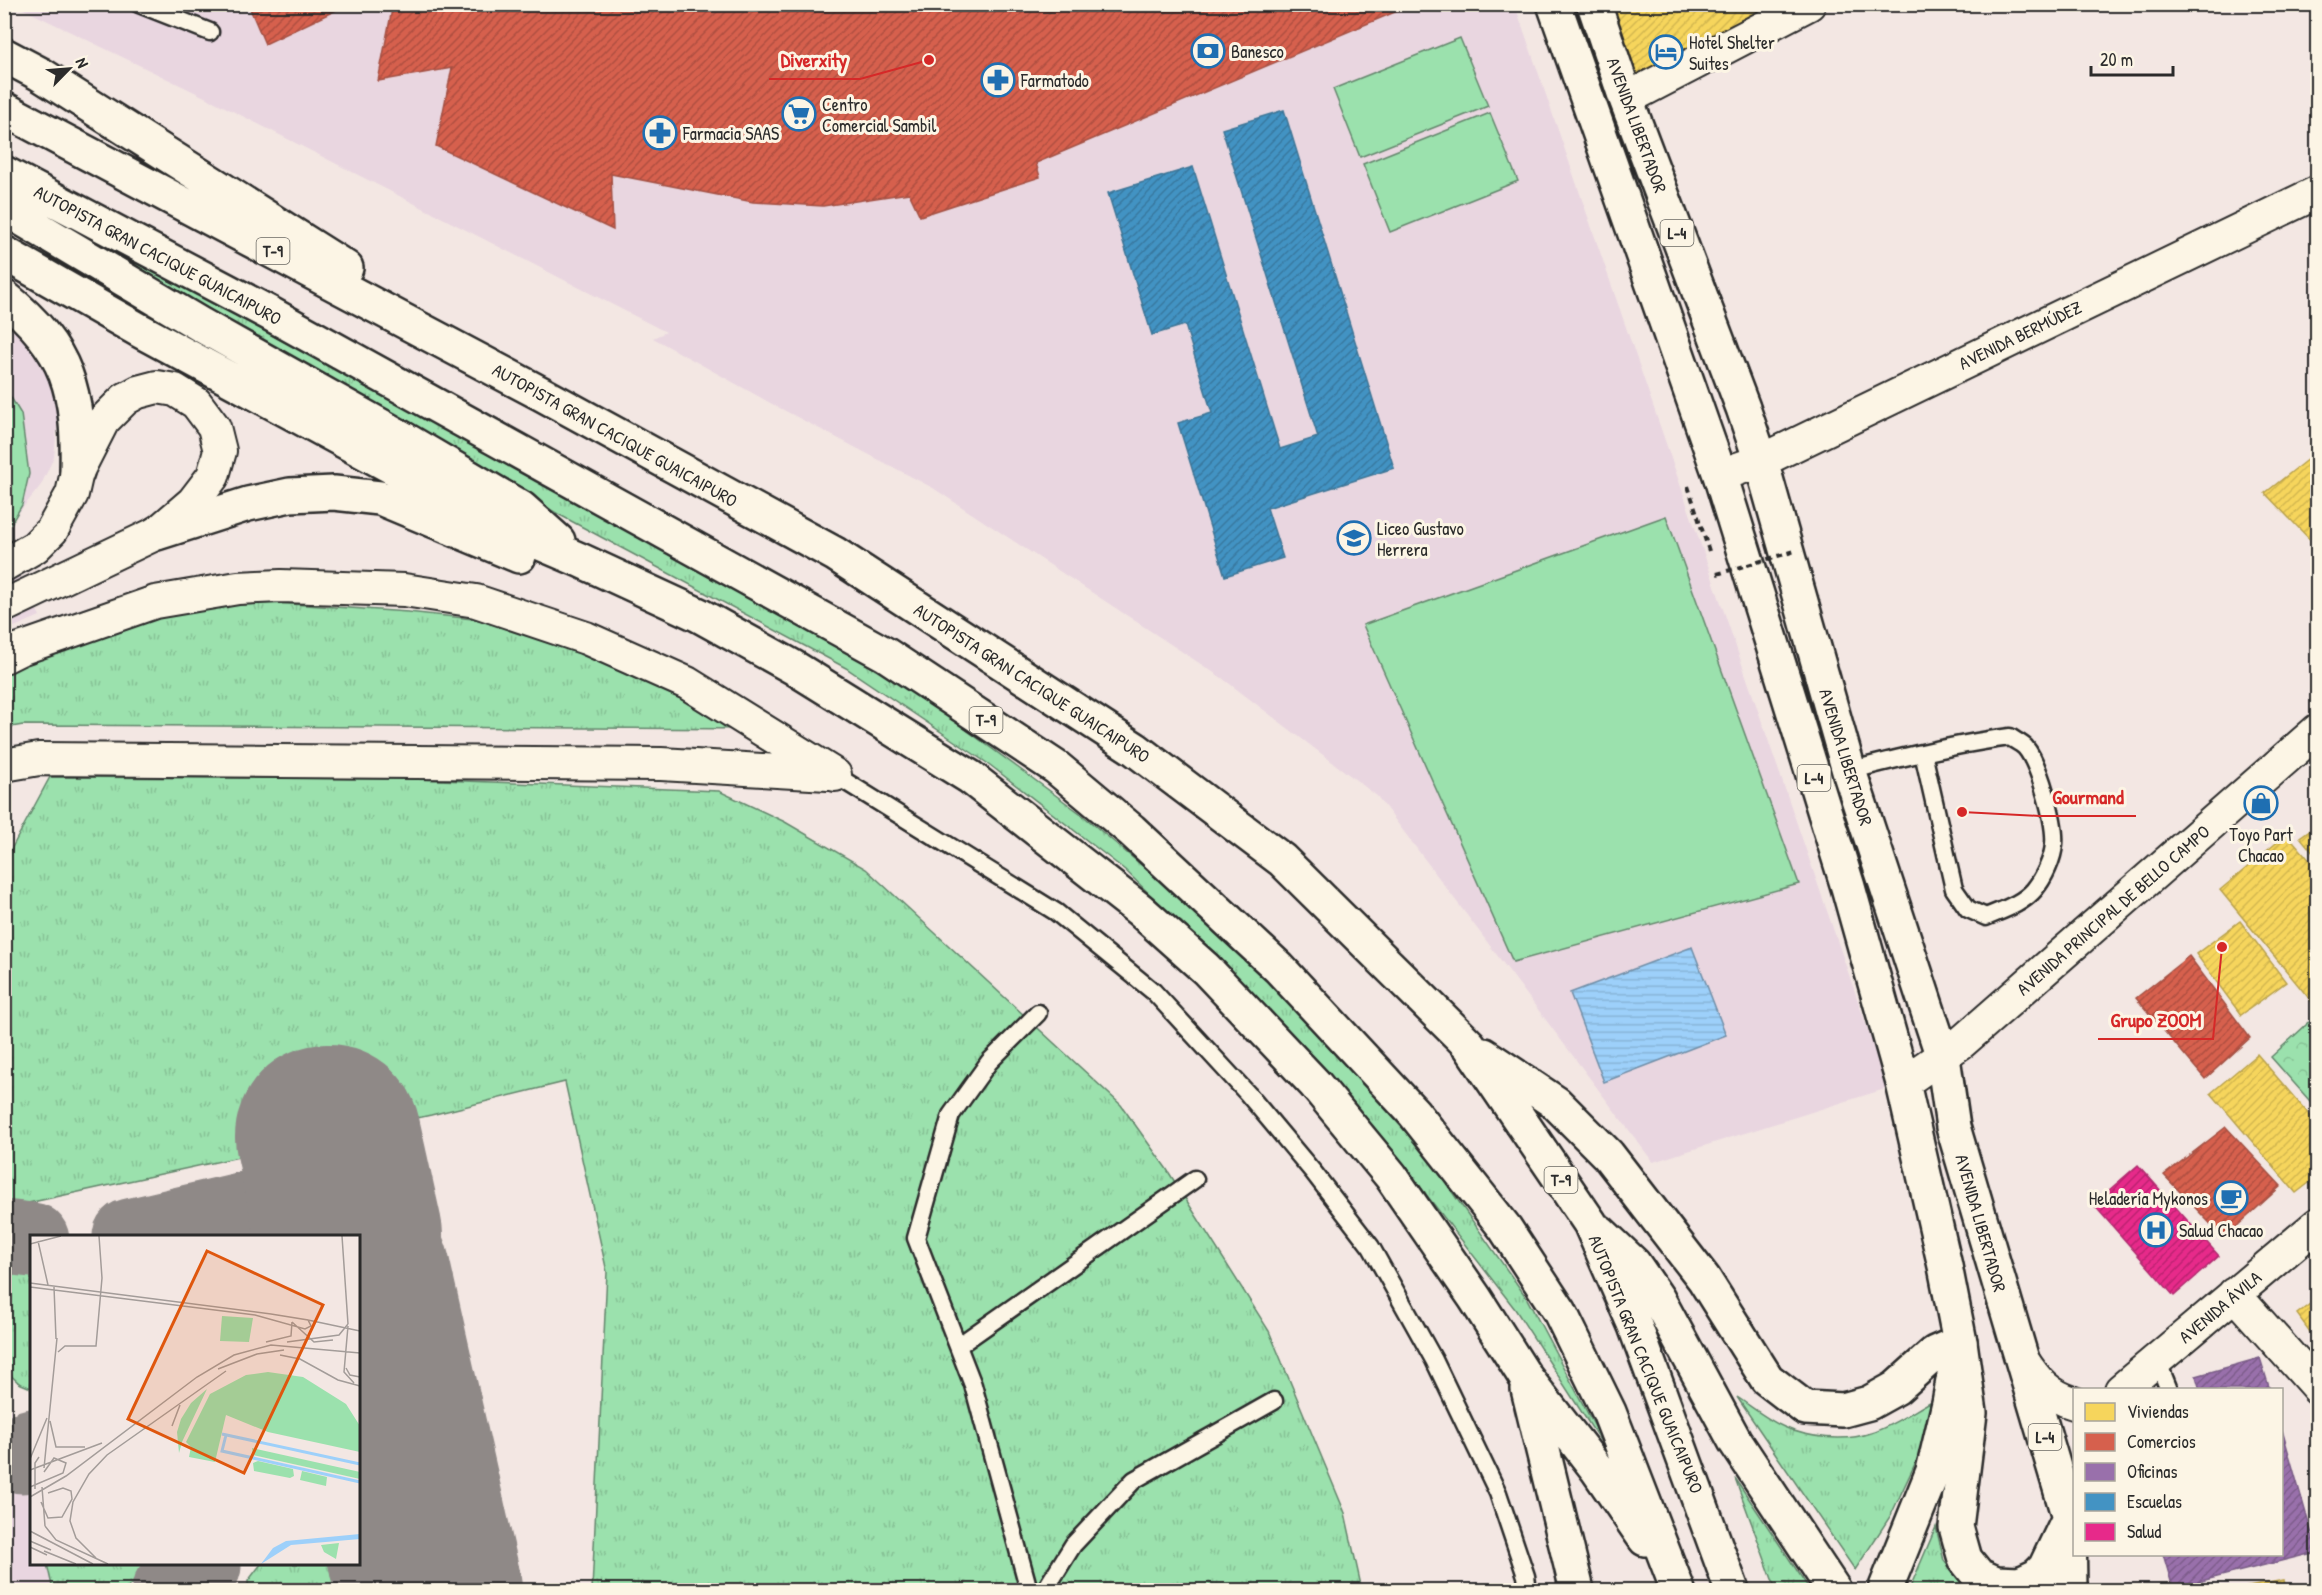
<svg xmlns="http://www.w3.org/2000/svg" width="2322" height="1595" viewBox="0 0 2322 1595" font-family="'Patrick Hand',sans-serif">
<style>
.built{fill:#e9d6e0}
.grass{fill:url(#grass-tufts);stroke:#63866c;stroke-width:1.5}
.park{fill:url(#park-crowns);stroke:#63866c;stroke-width:1.5}
.pitch{fill:#9be1ad;stroke:#63866c;stroke-width:1.5}
.water{fill:url(#water-rules);stroke:#6f8ea7;stroke-width:1.5}
.homes{fill:url(#homes-hatch);stroke:#b9a24d;stroke-width:1.5}
.shops{fill:url(#shops-hatch);stroke:#a35043;stroke-width:1.5}
.offices{fill:url(#offices-hatch);stroke:#785b85;stroke-width:1.5}
.schools{fill:url(#schools-hatch);stroke:#3c7495;stroke-width:1.5}
.health{fill:url(#health-hatch);stroke:#af2a6e;stroke-width:1.5}
.lines{fill:none;stroke-linecap:round;stroke-linejoin:round}
.taxiway{stroke:#8f8987;stroke-width:75}
.runway{stroke:#8f8987;stroke-width:186}
.service-casing{stroke:#2b2b2b;stroke-width:21}
.minor-casing{stroke:#2b2b2b;stroke-width:36}
.primary-casing{stroke:#2b2b2b;stroke-width:38}
.motorway-casing{stroke:#2b2b2b;stroke-width:38}
.path{stroke:#2b2b2b;stroke-width:4;stroke-dasharray:6 4.5;stroke-linecap:butt}
.service{stroke:#fcf5e5;stroke-width:16}
.minor{stroke:#fcf5e5;stroke-width:32}
.primary{stroke:#fcf5e5;stroke-width:33}
.motorway{stroke:#fcf5e5;stroke-width:33}
.path-bridge{stroke:#2b2b2b;stroke-width:4;stroke-dasharray:6 4.5;stroke-linecap:butt}
.labels{text-anchor:middle;dominant-baseline:central;stroke-width:6;stroke-linejoin:round;paint-order:stroke}
.shield{fill:#fcf5e5;stroke:#6a6863;stroke-width:1.5}
.shield-label{font-size:16px;font-weight:bold;fill:#2b2b2b}
.poi-label{font-size:18px;fill:#2b2b2b;stroke:#fcf5e5;text-anchor:start}
.street-label{font-size:18px;fill:#2b2b2b;stroke:#fcf5e5}
.inset-river{fill:none;stroke:#9dd0fa;stroke-width:3}
.inset-road{fill:none;stroke:#a39c99;stroke-width:1.5}
.view{fill:#df570e;fill-opacity:0.15;stroke:#df570e;stroke-width:3}
.inset-edge{fill:none;stroke:#2b2b2b;stroke-width:3}
.leader{fill:none;stroke:#d62828;stroke-width:2}
.callout-dot{fill:#d62828;stroke:#fcf5e5;stroke-width:2}
.callout-label{font-size:20px;text-anchor:middle;font-weight:bold;fill:#d62828;stroke:#fcf5e5;stroke-width:6;stroke-linejoin:round;paint-order:stroke}
</style>
<defs>
<pattern id="grass-tufts" width="24" height="20" patternUnits="userSpaceOnUse" patternTransform="scale(1.5)"><rect width="24" height="20" fill="#9be1ad"/><path d="M3 7l-1-3M5 7V3M7 7l1-3M15 17l-1-3M17 17v-4M19 17l1-3" fill="none" stroke="#86c195"/></pattern>
<pattern id="park-crowns" width="20" height="18" patternUnits="userSpaceOnUse" patternTransform="scale(1.5)"><rect width="20" height="18" fill="#9be1ad"/><path d="M2 6a3 3 0 1 1 6 0M12 15a3 3 0 1 1 6 0" fill="none" stroke="#86c195"/></pattern>
<pattern id="water-rules" width="6" height="5" patternUnits="userSpaceOnUse" patternTransform="scale(1.5)"><rect width="6" height="5" fill="#9dd0fa"/><path d="M0 2.5h6" fill="none" stroke="#87b3d6"/></pattern>
<pattern id="homes-hatch" width="6" height="6" patternUnits="userSpaceOnUse" patternTransform="scale(1.5)"><rect width="6" height="6" fill="#f6d55c"/><path d="M-1 1l2-2M0 6l6-6M5 7l2-2" fill="none" stroke="#d3b750"/></pattern>
<pattern id="shops-hatch" width="6" height="6" patternUnits="userSpaceOnUse" patternTransform="scale(1.5)"><rect width="6" height="6" fill="#d6604d"/><path d="M-1 1l2-2M0 6l6-6M5 7l2-2" fill="none" stroke="#ae4f40"/></pattern>
<pattern id="offices-hatch" width="6" height="6" patternUnits="userSpaceOnUse" patternTransform="scale(1.5)"><rect width="6" height="6" fill="#9970ab"/><path d="M-1 1l2-2M0 6l6-6M5 7l2-2" fill="none" stroke="#7d5c8b"/></pattern>
<pattern id="schools-hatch" width="6" height="6" patternUnits="userSpaceOnUse" patternTransform="scale(1.5)"><rect width="6" height="6" fill="#4393c3"/><path d="M-1 1l2-2M0 6l6-6M5 7l2-2" fill="none" stroke="#38789f"/></pattern>
<pattern id="health-hatch" width="6" height="6" patternUnits="userSpaceOnUse" patternTransform="scale(1.5)"><rect width="6" height="6" fill="#e7298a"/><path d="M-1 1l2-2M0 6l6-6M5 7l2-2" fill="none" stroke="#bb2371"/></pattern>
</defs>
<rect width="100%" height="100%" fill="#f3e7e3"/>
<filter id="ink" filterUnits="userSpaceOnUse"><feTurbulence type="fractalNoise" baseFrequency=".0167" numOctaves="2"/><feDisplacementMap in="SourceGraphic" scale="12" xChannelSelector="R" yChannelSelector="G"/><feConvolveMatrix kernelMatrix="1 2 1 2 8 2 1 2 1" color-interpolation-filters="sRGB"/></filter>
<g filter="url(#ink)">
<!-- built -->
<path class="built" d="M15,5H1515L1888,1088L1653,1162L1377,796L1222,678L933,488L774,405L653,338L666,332L213,101Z
M4,302L44,345L59,406L54,457L41,485L5,530Z
M4,543L40,616L5,631H4Z
M4,1380L31,1497L32,1564H47L53,1590H5Z"/>
<!-- grass -->
<path class="grass" d="M25,201L747,593L898,680L1080,813L1207,921L1319,1033L1426,1155L1526,1297L1612,1459L1515,1309L1387,1144L1263,1005L1125,870L990,765L846,668L558,514Z
M276,603L408,612L510,623L760,729L23,725L5,728V665L109,622L214,606Z
M50,777L413,779L719,791L785,822L866,869L1121,1105L1166,1168L1269,1331L1345,1513L1362,1590H592L607,1272L565,1082L431,1115L5,1208V856L8,855Z
M12,1255L31,1258V1388L19,1383L5,1370V1259Z
M1737,1397C1752,1407 1768,1420 1784,1427C1808,1438 1845,1442 1871,1433C1892,1426 1912,1412 1932,1401L1921,1451L1891,1515L1855,1570Z
M1735,1478L1810,1590H1776Z
M1936,1527L1944,1561L1968,1590H1909Z
M47,1564H154L146,1573L124,1590H53Z
M261,1564H329L335,1590H248V1581Z"/>
<!-- park -->
<path class="park" d="M2317,1015V1109L2271,1057Z"/>
<!-- pitch -->
<path class="pitch" d="M1460,38L1488,106L1360,157L1333,89Z
M1490,113L1518,181L1390,232L1363,164Z
M4,386L21,414L29,474L22,505L5,534Z
M1666,516L1799,884L1513,962L1363,625Z"/>
<!-- water -->
<path class="water" d="M1692,947L1726,1035L1604,1082L1570,993Z"/>
<!-- homes -->
<path class="homes" d="M1612,4H1758L1765,18L1640,85Z
M2318,451V548L2265,493Z
M2318,824V859L2300,837Z
M2287,834L2318,870V998L2312,1002L2220,890Z
M2240,921L2286,982L2241,1015L2196,954Z
M2257,1054L2318,1125V1176L2296,1193L2211,1093Z
M2318,1298V1343L2297,1314Z
M2284,1580L2286,1590H2234Z"/>
<!-- shops -->
<path class="shops" d="M248,4H349L265,44Z
M393,4H1414L1036,163L1040,177L920,216L909,193L823,206L753,202L611,174L613,230L436,146L452,68L378,81Z
M2189,956L2250,1038L2205,1079L2136,998Z
M2226,1127L2281,1186L2224,1238L2164,1175Z"/>
<!-- offices -->
<path class="offices" d="M2260,1358L2270,1390H2200L2196,1376Z
M2282,1430L2317,1552L2173,1588L2163,1554H2282Z"/>
<!-- schools -->
<path class="schools" d="M1284,110L1394,468L1267,508L1283,558L1225,576L1178,423L1212,413L1185,325L1152,335L1108,193L1193,167L1280,449L1318,437L1222,129Z"/>
<!-- health -->
<path class="health" d="M2138,1165L2219,1256L2174,1296L2093,1204Z"/>
<g class="lines">
<!-- taxiway -->
<path class="taxiway" d="M130,1236L339,1187
M4,1237L32,1240
M22,1456L32,1446
M169,1590L204,1566"/>
<!-- runway -->
<path class="runway" d="M328,1137L350,1236
M358,1275L429,1590"/>
<!-- service casing -->
<g class="service-casing">
<path id="service" d="M139,4L210,32
M1849,771C1902,757 1955,744 2010,737C2014,740 2021,743 2025,747C2039,763 2056,823 2054,844C2053,859 2044,878 2034,890C2022,904 2002,910 1986,917L1968,909L1954,889L1923,753
M835,775L1056,912L1154,992L1248,1094L1314,1173L1371,1247L1434,1360L1498,1493L1526,1576L1528,1590
M958,1346L1195,1179
M2157,1360L2169,1390
M1029,1590L973,1385L916,1238L951,1115L989,1062L1038,1013
M1045,1590L1073,1545L1134,1480L1274,1401"/>
</g>
<!-- minor casing -->
<g class="minor-casing">
<path id="minor" d="M1626,99L1809,4
M1720,475L1761,461L2318,192
M4,565L35,547L52,530L72,494L77,472L103,421L125,399L138,392L157,387L175,390L196,403L214,427L220,451L213,476L193,502L157,533L4,606
M4,657L20,649L155,602L238,588L281,586L404,590L476,601L586,638L687,683L835,775
M4,765L39,759L661,764L828,774
M1903,1083L1962,1042L2318,730
M2234,1294L2318,1388
M2022,1359C2036,1381 2049,1396 2074,1403
M2121,1390L2318,1224"/>
</g>
<!-- primary casing -->
<g class="primary-casing">
<path id="primary" d="M1554,4L1720,475L1848,887L1903,1083L1945,1266L1960,1342L1970,1413L1956,1527L1965,1559L1978,1575L1996,1583L2020,1584L2037,1576L2045,1568L2069,1518L1953,1127L1943,1057L1849,771L1761,461L1743,408L1626,99L1594,4"/>
</g>
<!-- motorway casing -->
<g class="motorway-casing">
<path id="motorway" d="M4,55L40,74L346,268
M4,109L542,394L835,554L1135,749L1282,860L1469,1045L1590,1223L1635,1326L1732,1590
M4,173L269,313L885,654L1057,768L1131,830L1279,968L1414,1113L1505,1228L1560,1312L1609,1412L1678,1590
M4,208L201,325L404,439L521,508L558,541
M4,253L139,330L505,528L580,560L699,615L793,667L970,777L1140,910L1206,969L1315,1084L1391,1176L1475,1298L1526,1378L1596,1468L1645,1539
M4,297C69,349 79,392 77,472
M157,533L248,504L290,495L334,493L380,498L519,556
M1484,1055L1556,1103L1608,1155L1704,1279L1767,1379L1805,1408L1843,1410L1869,1403L1896,1388L1935,1353L1960,1342
M1600,1232L1634,1264L1658,1299L1735,1441L1834,1590
M1528,1389L1577,1590
M2069,1518L2070,1590
M1885,1590L1933,1471L1949,1403L1960,1342"/>
</g>
<!-- path -->
<path class="path" d="M1688,486L1709,551"/>
<!-- service -->
<use href="#service" class="service"/>
<!-- minor -->
<use href="#minor" class="minor"/>
<!-- primary -->
<use href="#primary" class="primary"/>
<!-- motorway -->
<use href="#motorway" class="motorway"/>
<!-- path-bridge -->
<path class="path-bridge" d="M1717,574L1795,551"/>
</g>
</g>
<!-- icons -->
<defs>
<g id="bank-ring" transform="scale(1.725)"><circle r="9.5" fill="#fcf5e5" stroke="#1f6fb2" stroke-width="1.5"/><path d="M-6-4H6V4H-6ZM0-2.3a2.3 2.3 0 1 0 0 4.6a2.3 2.3 0 1 0 0-4.6Z" fill="#1f6fb2"/></g>
<g id="hotel-ring" transform="scale(1.725)"><circle r="9.5" fill="#fcf5e5" stroke="#1f6fb2" stroke-width="1.5"/><path d="M-6-4.5h1.5V1H6V5H4.5V3h-9V5H-6ZM-4 0a1.8 1.8 0 1 1 3.6 0ZM.5 0V-2.5h3Q6-2.5 6 0Z" fill="#1f6fb2"/></g>
<g id="pharmacy-ring" transform="scale(1.725)"><circle r="9.5" fill="#fcf5e5" stroke="#1f6fb2" stroke-width="1.5"/><path d="M-2-6h4v4h4v4h-4v4h-4v-4h-4v-4h4Z" fill="#1f6fb2"/></g>
<g id="supermarket-ring" transform="scale(1.725)"><circle r="9.5" fill="#fcf5e5" stroke="#1f6fb2" stroke-width="1.5"/><path d="M-6-5.5h2.5l.6 2H6L4.5 2H-2.5L-4.4-4H-6ZM-1.5 3.2a1.3 1.3 0 1 0 .1 0ZM3 3.2a1.3 1.3 0 1 0 .1 0Z" fill="#1f6fb2"/></g>
<g id="school-ring" transform="scale(1.725)"><circle r="9.5" fill="#fcf5e5" stroke="#1f6fb2" stroke-width="1.5"/><path d="M0-5L7-2L0 1L-7-2ZM-4 1L0 2.5L4 1V4Q0 6-4 4Z" fill="#1f6fb2"/></g>
<g id="shop-ring" transform="scale(1.725)"><circle r="9.5" fill="#fcf5e5" stroke="#1f6fb2" stroke-width="1.5"/><path d="M-5-2.5h2.3a2.7 3.5 0 0 1 5.4 0H5L5.5 6h-11ZM-1.5-2.5h3a1.5 2.3 0 0 0-3 0Z" fill="#1f6fb2"/></g>
<g id="cafe-ring" transform="scale(1.725)"><circle r="9.5" fill="#fcf5e5" stroke="#1f6fb2" stroke-width="1.5"/><path d="M-5.5-4.5H6V0H3Q3 3.5 0 3.5H-2.5Q-5.5 3.5-5.5 0ZM3-3.2v2h1.7v-2ZM-6 4.5H4V6H-6Z" fill="#1f6fb2"/></g>
<g id="hospital-ring" transform="scale(1.725)"><circle r="9.5" fill="#fcf5e5" stroke="#1f6fb2" stroke-width="1.5"/><path d="M-5-5h3v3.5h4V-5h3V5h-3V1.5h-4V5h-3Z" fill="#1f6fb2"/></g>
</defs>
<g fill-rule="evenodd">
<use href="#bank-ring" x="1208" y="51"/>
<use href="#hotel-ring" x="1666" y="52"/>
<use href="#pharmacy-ring" x="998" y="80"/>
<use href="#supermarket-ring" x="799" y="114"/>
<use href="#pharmacy-ring" x="660" y="133"/>
<use href="#school-ring" x="1354" y="538"/>
<use href="#shop-ring" x="2261" y="803"/>
<use href="#cafe-ring" x="2231" y="1198"/>
<use href="#hospital-ring" x="2156" y="1230"/>
</g>
<g class="labels">
<!-- shield labels -->
<g class="shield">
<rect x="1660.5" y="220" width="33" height="26" rx="4.5"/>
<rect x="256.5" y="238" width="33" height="26" rx="4.5"/>
<rect x="969.5" y="707" width="33" height="26" rx="4.5"/>
<rect x="1797.5" y="765" width="33" height="26" rx="4.5"/>
<rect x="1544.5" y="1167" width="33" height="26" rx="4.5"/>
<rect x="2028.5" y="1424" width="33" height="26" rx="4.5"/>
</g>
<g class="shield-label">
<text x="1677" y="233">L-4</text>
<text x="273" y="251">T-9</text>
<text x="986" y="720">T-9</text>
<text x="1814" y="778">L-4</text>
<text x="1561" y="1180">T-9</text>
<text x="2045" y="1437">L-4</text>
</g>
<!-- poi labels -->
<g class="poi-label">
<text x="1689" y="42">Hotel Shelter<tspan x="1689" dy="21">Suites</tspan></text>
<text x="1231" y="51">Banesco</text>
<text x="1021" y="80">Farmatodo</text>
<text x="822" y="104">Centro<tspan x="822" dy="21">Comercial Sambil</tspan></text>
<text x="683" y="133">Farmacia SAAS</text>
<text x="1377" y="528">Liceo Gustavo<tspan x="1377" dy="21">Herrera</tspan></text>
<text x="2261" y="834" text-anchor="middle">Toyo Part<tspan x="2261" dy="21">Chacao</tspan></text>
<text x="2208" y="1198" text-anchor="end">Heladería Mykonos</text>
<text x="2179" y="1230">Salud Chacao</text>
</g>
<!-- street labels -->
<g class="street-label">
<text transform="translate(1637 125) rotate(70)">AVENIDA LIBERTADOR</text>
<text transform="translate(158 255) rotate(28)">AUTOPISTA GRAN CACIQUE GUAICAIPURO</text>
<text transform="translate(2020 335) rotate(-26)">AVENIDA BERMÚDEZ</text>
<text transform="translate(615 435) rotate(29)">AUTOPISTA GRAN CACIQUE GUAICAIPURO</text>
<text transform="translate(1032 683) rotate(33)">AUTOPISTA GRAN CACIQUE GUAICAIPURO</text>
<text transform="translate(1846 757) rotate(73)">AVENIDA LIBERTADOR</text>
<text transform="translate(2113 910) rotate(-41)">AVENIDA PRINCIPAL DE BELLO CAMPO</text>
<text transform="translate(1981 1223) rotate(74)">AVENIDA LIBERTADOR</text>
<text transform="translate(2220 1307) rotate(-40)">AVENIDA ÁVILA</text>
<text transform="translate(1646 1364) rotate(68)">AUTOPISTA GRAN CACIQUE GUAICAIPURO</text>
</g>
</g>
<!-- overview -->
<g transform="translate(30 1235)">
<rect width="330" height="330" fill="#f3e7e3"/>
<path d="M238,137L273,142L316,169L330,191V217L238,197L196,180L185,227L159,222L161,212L156,207L180,159L216,140ZM177,154L152,207L149,218L147,197L151,184L161,168ZM222,213L330,237V244L223,220ZM228,226L263,234L264,241L260,243L224,236L223,228ZM272,236L297,242L296,251L270,245Z" fill="#9be1ad"/>
<path d="M309,308L306,324L294,317L291,310Z" fill="#9be1ad"/>
<path d="M192,81L223,83L219,107L190,106Z" fill="#9be1ad"/>
<path d="M330,299V304L261,310L231,329L243,313L256,306Z" fill="#9dd0fa"/>
<path class="inset-river" d="M192,199L330,229M196,200L192,216L330,247"/>
<path class="inset-road" d="M312,1L318,89M8,6L18,50M0,9L31,1M0,48L241,79L278,85L281,91L275,94L225,80L0,52M24,52L26,104M278,85L330,96M262,87L284,107L303,105M318,91L314,137L324,148M236,107L261,101L262,87M257,107L309,100L318,89M28,117L35,111H66L72,43L69,1M250,120L270,124L308,145L330,151M316,133L320,140L330,142M188,134L227,119L254,115M20,186L26,212H55M142,191L150,170M0,224L17,183M14,233L27,103M0,235L72,208M0,252L33,238L36,228L24,223L14,237M12,252L15,291M5,254V228L9,222M0,262L36,241L167,142L204,120L241,110L330,118M11,267L18,283L32,282L42,264L41,256L33,253L18,258M15,291L26,305L78,329M0,296L63,329M0,306L21,315M0,312L17,320M14,316L46,329M66,323L46,303L40,286L43,267L59,239L77,220L196,136"/>
<path class="view" d="M177,16L293,70L214,238L98,184Z"/>
<rect width="330" height="330" class="inset-edge"/>
</g>
<!-- callouts -->
<path class="leader" d="M929 60L860 79H769M1962 812L2040 816H2136M2222 947L2213 1039H2098"/>
<g class="callout-dot">
<circle cx="929" cy="60" r="6"/>
<circle cx="1962" cy="812" r="6"/>
<circle cx="2222" cy="947" r="6"/>
</g>
<g class="callout-label">
<text x="814" y="67">Diverxity</text>
<text x="2088" y="804">Gourmand</text>
<text x="2156" y="1027">Grupo ZOOM</text>
</g>
<!-- margin -->
<rect width="2322" height="1595" fill="none" stroke="#fcf5e5" stroke-width="24"/>
<rect x="12" y="12" width="2298" height="1571" fill="none" stroke="#2b2b2b" stroke-width="2" filter="url(#ink)"/>
<!-- legend -->
<rect x="2073" y="1388" width="210" height="168" fill="#fcf5e5" stroke="#a8a49b" stroke-width="1.5"/>
<rect x="2085" y="1403" width="30" height="18" fill="#f6d55c" stroke="#a8a49b" stroke-width="1.5"/>
<text x="2127" y="1418" font-size="18" fill="#2b2b2b">Viviendas</text>
<rect x="2085" y="1433" width="30" height="18" fill="#d6604d" stroke="#a8a49b" stroke-width="1.5"/>
<text x="2127" y="1448" font-size="18" fill="#2b2b2b">Comercios</text>
<rect x="2085" y="1463" width="30" height="18" fill="#9970ab" stroke="#a8a49b" stroke-width="1.5"/>
<text x="2127" y="1478" font-size="18" fill="#2b2b2b">Oficinas</text>
<rect x="2085" y="1493" width="30" height="18" fill="#4393c3" stroke="#a8a49b" stroke-width="1.5"/>
<text x="2127" y="1508" font-size="18" fill="#2b2b2b">Escuelas</text>
<rect x="2085" y="1523" width="30" height="18" fill="#e7298a" stroke="#a8a49b" stroke-width="1.5"/>
<text x="2127" y="1538" font-size="18" fill="#2b2b2b">Salud</text>
<!-- north arrow -->
<g transform="translate(69 69) rotate(65)" stroke="#fcf5e5" stroke-width="4.5" paint-order="stroke">
<path d="M0-4.5L10 22L0 15L-10 22Z" fill="#2b2b2b"/>
<text y="-9" font-size="16" font-weight="bold" text-anchor="middle" fill="#2b2b2b">N</text>
</g>
<!-- scale -->
<path d="M2091 66v9h82v-9" fill="none" stroke="#2b2b2b" stroke-width="3"/>
<text x="2100" y="66" font-size="18" fill="#2b2b2b" stroke="#fcf5e5" stroke-width="4.5" paint-order="stroke">20 m</text>
</svg>
